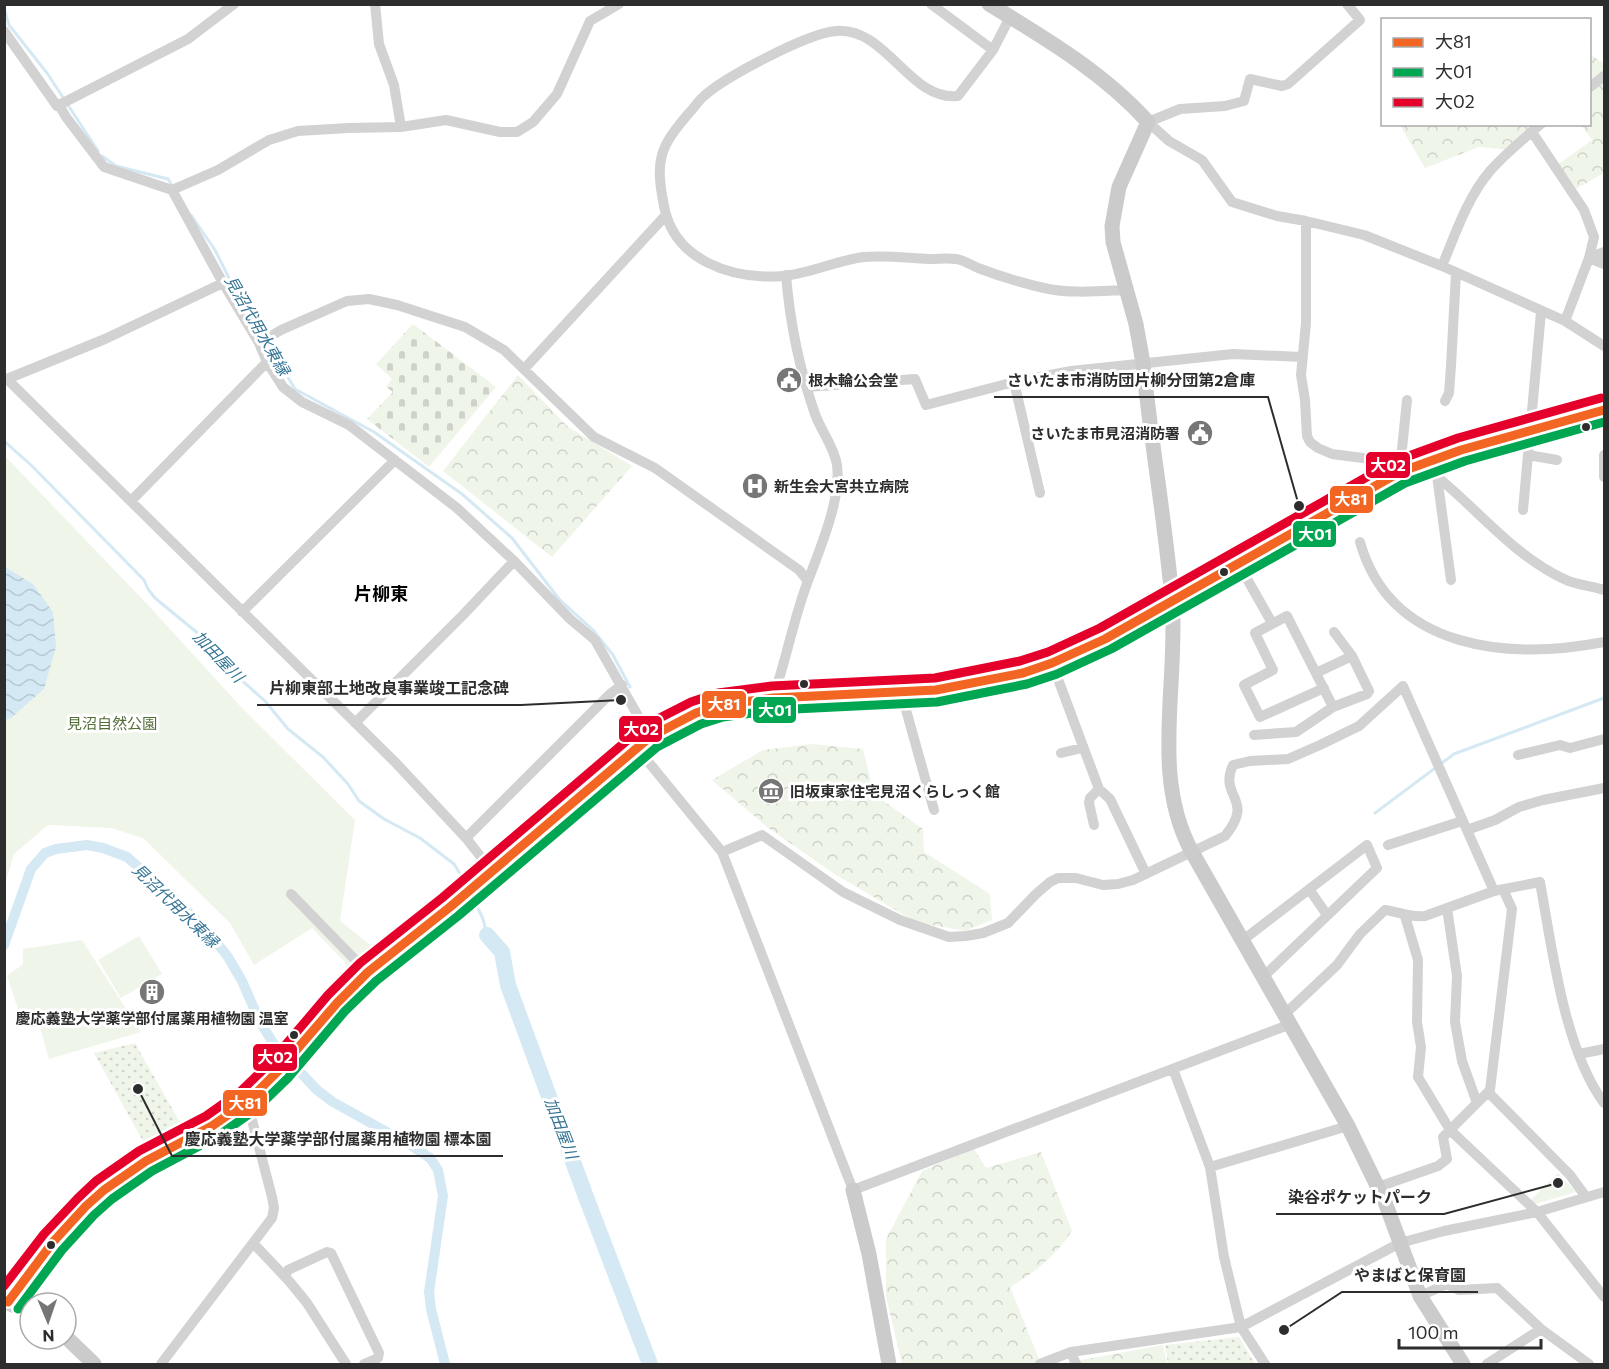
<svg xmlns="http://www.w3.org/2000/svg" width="1609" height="1369" viewBox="0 0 1609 1369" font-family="Commissioner,'Noto Sans JP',sans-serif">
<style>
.forest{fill:url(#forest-crowns)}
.cemetery{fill:url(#cemetery-stones)}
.park{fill:#f0f5ea}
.garden{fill:url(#garden-dots)}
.water{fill:url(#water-waves)}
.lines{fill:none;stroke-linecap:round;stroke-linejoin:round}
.stream{stroke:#d4e9f3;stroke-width:3}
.canal{stroke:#d4e9f3;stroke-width:10}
.river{stroke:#d4e9f3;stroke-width:16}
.street{stroke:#d2d2d2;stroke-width:10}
.secondary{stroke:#cbcbcb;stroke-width:15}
.bus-1-casing{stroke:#fff;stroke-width:14}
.bus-2-casing{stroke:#fff;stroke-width:14}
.bus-3-casing{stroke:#fff;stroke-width:14}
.bus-1{stroke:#f26522;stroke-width:9}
.bus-2{stroke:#00a651;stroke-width:9}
.bus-3{stroke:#e4002b;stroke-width:9}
.bus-dot{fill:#2d2d2d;stroke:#fff;stroke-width:2}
.labels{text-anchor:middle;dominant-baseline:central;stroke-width:6;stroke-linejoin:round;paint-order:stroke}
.poi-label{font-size:15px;font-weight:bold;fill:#2d2d2d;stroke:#fff;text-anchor:start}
.park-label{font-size:15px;fill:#526c36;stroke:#fff}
.water-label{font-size:16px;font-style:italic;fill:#347495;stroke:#fff}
.quarter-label{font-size:18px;font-weight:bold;fill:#000;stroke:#fff}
.leader{fill:none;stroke:#2d2d2d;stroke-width:2}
.callout-dot{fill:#2d2d2d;stroke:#fff;stroke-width:2}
.callout-label{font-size:16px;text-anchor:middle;font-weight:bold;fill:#2d2d2d;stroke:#fff;stroke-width:6;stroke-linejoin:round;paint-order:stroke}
.line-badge{stroke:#fff;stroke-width:2}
.badge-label{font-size:16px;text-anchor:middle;font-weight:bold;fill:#fff}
</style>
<defs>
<pattern id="forest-crowns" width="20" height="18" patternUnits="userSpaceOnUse" patternTransform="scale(1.5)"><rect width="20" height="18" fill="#f0f5ea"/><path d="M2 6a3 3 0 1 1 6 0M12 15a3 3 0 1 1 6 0" fill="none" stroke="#ced2c9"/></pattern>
<pattern id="cemetery-stones" width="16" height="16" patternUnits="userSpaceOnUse" patternTransform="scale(1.5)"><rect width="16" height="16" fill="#f0f5ea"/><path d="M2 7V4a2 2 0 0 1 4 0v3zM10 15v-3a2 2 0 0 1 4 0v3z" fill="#ced2c9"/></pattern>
<pattern id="garden-dots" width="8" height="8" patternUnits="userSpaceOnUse" patternTransform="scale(1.5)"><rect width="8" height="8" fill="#f0f5ea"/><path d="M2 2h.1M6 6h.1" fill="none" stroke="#ced2c9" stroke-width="1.8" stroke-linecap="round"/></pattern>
<pattern id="water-waves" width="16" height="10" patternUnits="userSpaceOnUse" patternTransform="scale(1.5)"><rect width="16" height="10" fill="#d4e9f3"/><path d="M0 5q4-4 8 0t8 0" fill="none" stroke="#b6c8d1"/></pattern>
</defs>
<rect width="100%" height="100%" fill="#fff"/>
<!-- forest -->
<path class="forest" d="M1590,54L1604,64V173L1574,190L1557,165L1592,140L1581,125L1590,124Z
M1400,125H1540L1509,150L1479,147L1425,168Z
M518,375L567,426L632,466L552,557L443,471Z
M812,744L863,749L874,794L923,829L924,852L990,894L992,920L965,931L916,922L836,875L767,827L712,780L763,750Z
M974,1149L986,1168L1041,1152L1072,1231C1056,1255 1035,1273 1010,1287L1039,1359L1059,1364L1163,1345L1167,1364H902L886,1296V1239L922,1171Z"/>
<!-- cemetery -->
<path class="cemetery" d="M413,324L496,387L429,467L367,419L393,392L386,387L392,379L376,364Z"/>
<!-- park -->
<path class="park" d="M5,456L148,605L243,709L355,820L340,921L377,950L347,979L345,962L312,928L254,965L230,923L143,838L111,828L48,825L14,854L5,884Z
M139,936L162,974L121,998L98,960Z
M82,940L141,1032L49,1059L38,1020L23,1024L7,976L23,964V949Z
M1558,1173L1576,1192L1535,1204L1531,1200Z"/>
<!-- garden -->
<path class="garden" d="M135,1043L182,1126L180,1132L148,1150L94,1053Z
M1239,1337L1255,1364H1168L1165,1345Z"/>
<!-- water -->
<path class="water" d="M5,567L33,584L53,612L56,647L44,689L11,718L5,720Z"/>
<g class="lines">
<!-- stream -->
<path class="stream" d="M4,8L9,25L47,73L98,151
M102,156L116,166L168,179L173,187
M191,215L215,250L232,284L295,389L374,432L462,494L512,538L559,599L593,630L613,655L630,687
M4,441L32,466L144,580L148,589L155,598L200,635L229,669L265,701L288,729L323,757L348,784L359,801L384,819L420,838L454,864L467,885
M577,810L616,778
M1375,813L1454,754L1604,698
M473,898L533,847
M473,898L483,919L487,935"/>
<!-- canal -->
<path class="canal" d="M4,945L31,869L45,853L56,849L87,845L103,848L127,857L176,900L209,933L228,957L242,981L259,1020L273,1043L317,1090L333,1102L412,1146L430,1158L438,1170L443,1196L429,1292L431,1309L445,1364"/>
<!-- river -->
<path class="river" d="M487,935L502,952L508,985L586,1197L650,1364"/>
<!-- street -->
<path class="street" d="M234,4L188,39L59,105L66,117L104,167L172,190L218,170L269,140L298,131L348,128L401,127L446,120L500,132H517L533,122L557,94L590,21L619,4
M375,4L379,44L394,85L401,127
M931,4L993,50
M1347,4L1360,20L1288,84L1282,86L1250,79L1244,101L1225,106L1180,109L1148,122L1169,141L1202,160L1232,202L1277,216L1306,221L1364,235L1442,266L1565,321L1604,346
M1010,17L993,50L958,96C909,101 887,27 836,31C808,33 725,77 704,96C698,101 694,108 689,113C659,148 655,160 664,206C674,261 733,280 783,276C810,274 837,260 864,257C886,255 907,258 929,259C938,259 947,258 956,259C964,260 971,265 978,268C999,276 1022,283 1044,288C1070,294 1101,291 1127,290
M4,31L57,106
M1590,87L1604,76
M1532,132L1584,210L1594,237L1589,258L1604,264
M172,190L223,283L259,343L267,362L283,387L302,402L349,425L457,508L514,561L570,619L595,640L650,737
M1306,221V323L1301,375L1305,400L1307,436L1310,442L1318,448L1332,454L1401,463
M1442,266C1455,235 1467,198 1490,171C1505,154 1523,139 1541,124
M223,283L105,339L7,379L395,762L466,838
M1565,321L1589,258L1604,252
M259,343L281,330L347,301L369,299L397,305L465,327L504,350L594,437L655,468L799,570L808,581
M525,368L666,215
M1014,382L1040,493
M807,387L915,379L926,405L1014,382L1071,371L1233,354L1302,357
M1445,401L1449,393L1451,366L1456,273
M1528,455L1557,460
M1604,455V477
M1421,464C1471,500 1507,552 1564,579C1576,585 1592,586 1604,590
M1400,469L1407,400
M1437,476L1451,580
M131,501L267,362
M1523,510L1541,312
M1360,542C1391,651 1510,660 1604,642
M1238,563L1272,623
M242,612L395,460
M1052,663L1099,789L1090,798L1089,803L1094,825
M1316,673L1352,656
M1324,688L1260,717L1244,685L1273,670L1255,633L1287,616L1333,707
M901,692L934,810
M773,698C785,663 792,627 804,592C816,557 842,502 837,465C834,446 821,431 815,414C799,368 790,324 786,275
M355,723L463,615L514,561
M1254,735L1296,732L1333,707L1367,694L1369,691L1352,656L1334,632
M637,748L722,852L853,1190L1291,1024
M1061,753L1082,748
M1518,755L1560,745L1570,748L1604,739
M1099,789L1110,799L1146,874
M1467,830L1495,820L1519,807L1543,800L1604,788
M1388,845L1462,821
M722,852L762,835L843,892L900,920L949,937L966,936L983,933L1008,923L1036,894L1050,882L1058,878H1076L1103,885L1118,884L1133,880L1225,836C1256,798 1218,798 1233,765L1250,761L1288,759L1320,745L1359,726L1403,686L1494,891
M492,871L466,838L610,694L622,685
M1309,889L1327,915
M291,894L367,972
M1447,908L1457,976L1455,1022L1462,1061L1477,1103
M1405,916L1418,960L1417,1022L1421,1047L1418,1077L1450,1130L1537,1212L1604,1297
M1243,940L1367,845L1377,868L1263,977
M1285,1014L1337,965L1360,934L1385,910C1400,912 1410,918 1425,916L1494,891L1540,882C1552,948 1564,1049 1604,1103
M1579,1054L1604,1049
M1173,1069L1210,1167L1224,1257L1241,1327L1265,1364
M1488,1092L1570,1175L1586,1197
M1210,1167L1348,1126
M1378,1187L1438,1166L1447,1159L1443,1137L1490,1090L1512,909L1503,889
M253,1243L289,1281L307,1303L346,1364
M285,1276L288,1270L327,1252L331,1253L379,1353L378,1358L364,1364
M1420,1296L1447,1284L1459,1290L1497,1288L1541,1329L1589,1364
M1071,1352L1076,1364
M161,1364L272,1218L274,1208L272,1197L247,1101
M1040,1364L1071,1352L1241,1327L1400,1243L1444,1231L1537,1212L1604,1192
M1487,1364L1541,1329"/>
<!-- secondary -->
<path class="secondary" d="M989,4C1045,38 1104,73 1148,122L1119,187L1112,226L1113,242L1136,324L1143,363C1151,442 1165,520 1172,599C1179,682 1150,776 1192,852L1348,1126L1385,1202L1420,1296L1463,1364
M853,1190L869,1254L889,1364
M4,1301L30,1313
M8,1302C48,1245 85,1197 146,1161C180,1141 218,1127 248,1101C293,1063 323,1010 368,972C394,949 423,929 450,907C517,851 583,793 650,737L696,713L720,705L773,698L936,690L993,680L1023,673L1052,663L1105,639L1400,472L1461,450L1604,410
M66,1337L94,1364"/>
<!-- bus-1 casing -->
<g class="bus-1-casing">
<path id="bus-1" d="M8,1302L53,1242L86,1206L104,1190L146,1161L212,1126L248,1101L279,1070L337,1003L368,972L450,907L650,737L696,713L720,705L773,698L936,690L1023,673L1052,663L1105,639L1400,472L1461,450L1604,410"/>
</g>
<!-- bus-2 casing -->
<g class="bus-2-casing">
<path id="bus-2" d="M18,1309L62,1250L94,1215L112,1199L152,1171L218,1136L255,1110L288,1078L345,1011L376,981L458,916L657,747L701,724L723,717L774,710L937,702L1027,684L1057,674L1111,649L1405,483L1465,461L1604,422"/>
</g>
<!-- bus-3 casing -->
<g class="bus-3-casing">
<path id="bus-3" d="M4,1286L44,1234L78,1198L96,1181L139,1151L206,1116L240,1092L271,1062L328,995L360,963L442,898L644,726L691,702L718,693L772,686L935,678L1020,661L1048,652L1100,628L1395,461L1458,438L1601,398"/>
</g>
<!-- bus-1 -->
<use href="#bus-1" class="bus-1"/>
<!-- bus-2 -->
<use href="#bus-2" class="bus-2"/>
<!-- bus-3 -->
<use href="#bus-3" class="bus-3"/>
</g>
<!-- icons -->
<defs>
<g id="civic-disc" transform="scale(1.35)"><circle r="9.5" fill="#767676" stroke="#fff"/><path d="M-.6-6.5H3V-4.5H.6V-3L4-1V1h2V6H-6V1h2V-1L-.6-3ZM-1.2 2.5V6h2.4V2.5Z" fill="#fff"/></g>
<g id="hospital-disc" transform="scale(1.35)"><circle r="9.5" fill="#767676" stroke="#fff"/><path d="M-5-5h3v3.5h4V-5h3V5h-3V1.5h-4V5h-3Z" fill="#fff"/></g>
<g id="museum-disc" transform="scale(1.35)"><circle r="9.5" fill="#767676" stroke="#fff"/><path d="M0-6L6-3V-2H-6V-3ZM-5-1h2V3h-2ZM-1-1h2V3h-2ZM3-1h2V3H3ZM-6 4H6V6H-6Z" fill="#fff"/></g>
<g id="building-disc" transform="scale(1.35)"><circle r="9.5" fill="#767676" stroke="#fff"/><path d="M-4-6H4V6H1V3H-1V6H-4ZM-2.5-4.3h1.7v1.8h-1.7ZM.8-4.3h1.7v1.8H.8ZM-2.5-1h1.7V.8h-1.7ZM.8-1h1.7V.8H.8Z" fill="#fff"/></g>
</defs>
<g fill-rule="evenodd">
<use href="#civic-disc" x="789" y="380"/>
<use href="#civic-disc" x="1200" y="433"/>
<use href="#hospital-disc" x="755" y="486"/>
<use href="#museum-disc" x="771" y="791"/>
<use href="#building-disc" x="152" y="992"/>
</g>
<!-- markers -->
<g class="bus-dot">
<circle cx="1586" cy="427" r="5"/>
<circle cx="1224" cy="572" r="5"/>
<circle cx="804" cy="684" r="5"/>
<circle cx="294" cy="1035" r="5"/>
<circle cx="51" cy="1245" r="5"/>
</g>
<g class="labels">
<!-- poi labels -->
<g class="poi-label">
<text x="808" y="380">根木輪公会堂</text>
<text x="1180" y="433" text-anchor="end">さいたま市見沼消防署</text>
<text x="774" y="486">新生会大宮共立病院</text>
<text x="790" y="791">旧坂東家住宅見沼くらしっく館</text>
<text x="152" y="1018" text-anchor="middle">慶応義塾大学薬学部付属薬用植物園 温室</text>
</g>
<!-- park labels -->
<g class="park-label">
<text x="112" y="723">見沼自然公園</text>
</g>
<!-- water labels -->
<g class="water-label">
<text transform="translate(258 325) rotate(60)">見沼代用水東縁</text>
<text transform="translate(219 656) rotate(46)">加田屋川</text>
<text transform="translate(176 905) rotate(44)">見沼代用水東縁</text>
<text transform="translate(562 1128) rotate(69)">加田屋川</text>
</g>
<!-- quarter labels -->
<g class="quarter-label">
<text x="381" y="593">片柳東</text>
</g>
</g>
<!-- callouts -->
<path class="leader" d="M1299 506L1268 397H994M621 700L521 705H257M138 1089L172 1156H503M1558 1183L1444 1214H1276M1284 1330L1342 1292H1478"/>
<g class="callout-dot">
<circle cx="1299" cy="506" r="6"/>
<circle cx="621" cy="700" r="6"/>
<circle cx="138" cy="1089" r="6"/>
<circle cx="1558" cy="1183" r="6"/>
<circle cx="1284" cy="1330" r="6"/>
</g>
<g class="callout-label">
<text x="1131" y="386">さいたま市消防団片柳分団第2倉庫</text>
<text x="389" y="694">片柳東部土地改良事業竣工記念碑</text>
<text x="338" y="1145">慶応義塾大学薬学部付属薬用植物園 標本園</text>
<text x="1360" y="1203">染谷ポケットパーク</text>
<text x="1410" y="1281">やまばと保育園</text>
</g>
<g class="line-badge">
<rect x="1365" y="451" width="46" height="28" rx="6" fill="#e4002b"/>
<rect x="1329" y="485" width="45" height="29" rx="6" fill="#f26522"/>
<rect x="1292" y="520" width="45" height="28" rx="6" fill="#00a651"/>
<rect x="701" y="690" width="46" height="29" rx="6" fill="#f26522"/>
<rect x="752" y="696" width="45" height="28" rx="6" fill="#00a651"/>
<rect x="618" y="715" width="45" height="28" rx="6" fill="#e4002b"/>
<rect x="252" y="1043" width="46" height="29" rx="6" fill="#e4002b"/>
<rect x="222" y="1089" width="46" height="28" rx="6" fill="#f26522"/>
</g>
<g class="badge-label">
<text x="1388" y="471">大02</text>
<text x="1351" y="505">大81</text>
<text x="1315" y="540">大01</text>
<text x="724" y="710">大81</text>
<text x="775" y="716">大01</text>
<text x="641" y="735">大02</text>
<text x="275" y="1063">大02</text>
<text x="245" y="1109">大81</text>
</g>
<!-- border -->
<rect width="1609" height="1369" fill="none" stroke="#2d2d2d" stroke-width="12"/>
<!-- legend -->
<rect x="1381" y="18" width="210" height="108" fill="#ffffff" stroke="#ababab" stroke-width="1.5"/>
<rect x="1393" y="38" width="30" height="9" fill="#f26522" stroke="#ababab" stroke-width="1.5"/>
<text x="1435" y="48" font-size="18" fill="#2d2d2d">大81</text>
<rect x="1393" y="68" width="30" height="9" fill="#00a651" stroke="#ababab" stroke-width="1.5"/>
<text x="1435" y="78" font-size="18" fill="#2d2d2d">大01</text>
<rect x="1393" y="98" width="30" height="9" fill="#e4002b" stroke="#ababab" stroke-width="1.5"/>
<text x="1435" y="108" font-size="18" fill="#2d2d2d">大02</text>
<!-- north arrow -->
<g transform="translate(48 1321) rotate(178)"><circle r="28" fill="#ffffff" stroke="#ababab" stroke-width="1.5"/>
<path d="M0-4.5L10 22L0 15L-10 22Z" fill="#767676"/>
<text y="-9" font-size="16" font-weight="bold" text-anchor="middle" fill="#2d2d2d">N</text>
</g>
<!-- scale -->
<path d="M1399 1339v9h142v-9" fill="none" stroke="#2d2d2d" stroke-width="3"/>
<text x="1408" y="1339" font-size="18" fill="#2d2d2d" stroke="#ffffff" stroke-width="4.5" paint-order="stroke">100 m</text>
</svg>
